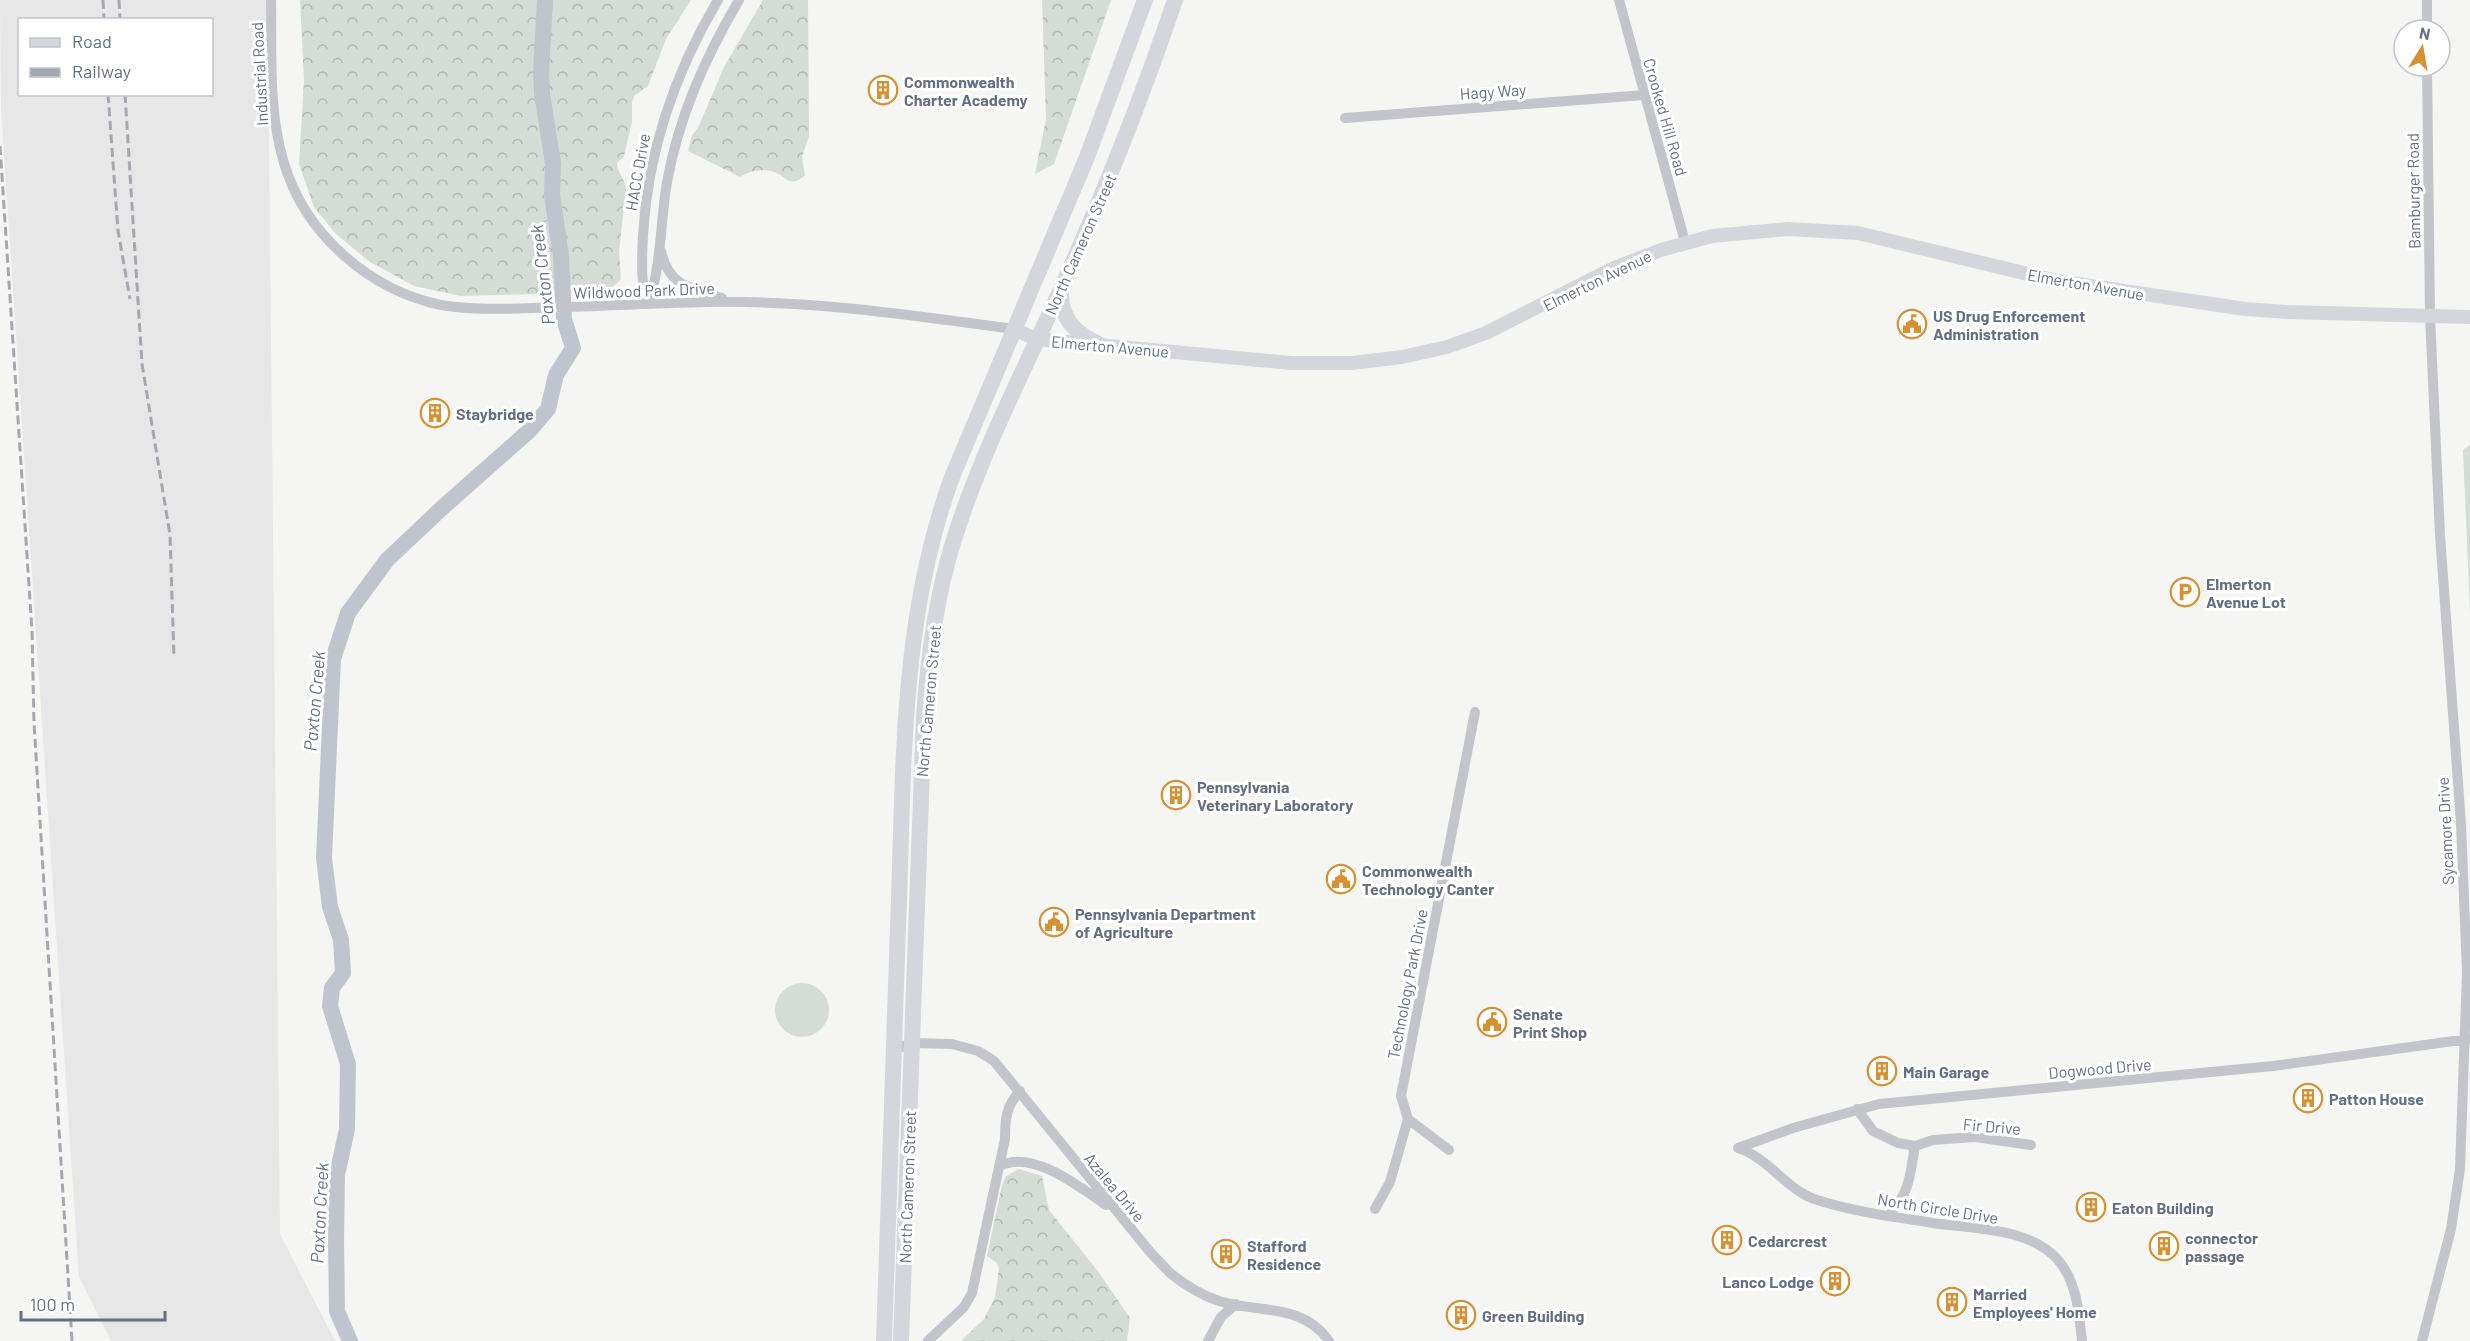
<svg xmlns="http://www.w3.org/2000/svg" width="2470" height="1341" viewBox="0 0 2470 1341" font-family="Barlow,sans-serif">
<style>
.built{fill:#e6e7e6;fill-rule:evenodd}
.grass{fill:#d5dcd5}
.forest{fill:url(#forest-crowns)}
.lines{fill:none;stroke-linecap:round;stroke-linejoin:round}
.river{stroke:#c0c5cd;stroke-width:16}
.minor{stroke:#c4c5ca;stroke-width:10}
.major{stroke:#d5d6dc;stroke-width:14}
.highway{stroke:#d5d6dc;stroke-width:16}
.rail{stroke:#a4a7ae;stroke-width:3;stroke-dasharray:9 4.5;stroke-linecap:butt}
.labels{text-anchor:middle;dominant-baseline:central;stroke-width:6;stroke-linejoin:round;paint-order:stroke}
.street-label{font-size:16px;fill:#676d82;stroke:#fff}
.poi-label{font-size:16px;font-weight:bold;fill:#676d82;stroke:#fff;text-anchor:start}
.water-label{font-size:18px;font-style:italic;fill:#687385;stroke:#fff}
</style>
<defs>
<pattern id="forest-crowns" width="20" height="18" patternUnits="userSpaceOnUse" patternTransform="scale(1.5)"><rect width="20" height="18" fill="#d5dcd5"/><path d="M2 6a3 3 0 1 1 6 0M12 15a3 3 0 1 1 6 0" fill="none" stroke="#b1b7b2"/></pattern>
</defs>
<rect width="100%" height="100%" fill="#f5f6f3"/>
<!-- built -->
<path class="built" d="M0,0H266L269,136L280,1234L335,1341H111L79,1277L1,109ZM20,20H212V94H20Z"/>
<!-- grass -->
<path class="grass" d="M2470,445V612L2463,450Z
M775 1010a27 27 0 1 1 54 0a27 27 0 1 1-54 0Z"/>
<!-- forest -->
<path class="forest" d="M300,0H691L666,39L648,86L634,96L632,102V122L624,156L617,163C617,173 626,179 626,190L619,251L621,279L613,287L615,292L461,296L414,286L370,262L336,234L314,207L299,164L304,80Z
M763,0H808L809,136L802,157L805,175C790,189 787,177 774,172C763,168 749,171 740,177L688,151L692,135L698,128L724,67Z
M1042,0H1111L1054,164L1035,174L1046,119Z
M1019,1169L1042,1176L1049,1210L1097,1270L1130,1318L1127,1341H961L984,1319L995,1297L999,1268L997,1263L987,1256L1002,1185L1006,1176Z"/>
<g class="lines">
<!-- river -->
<path class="river" d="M350,1341L337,1311L336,1241L337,1175L347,1129L348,1064L330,1006L332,988L343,973L341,940L330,907L324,858L333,659L348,613L387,560L442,508L529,431L548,409L556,375L573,348L564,319L561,256L552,195L553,164L542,93L541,72L545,0"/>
<!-- minor -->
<path class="minor" d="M271,0C272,54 268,111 284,163C305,234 369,290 441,305C471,310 503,309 533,308C591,307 649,303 707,302C810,300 912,315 1014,329
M1619,0L1685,242
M2427,0V30
M1345,118L1644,95
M661,251C669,287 692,289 722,298
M648,304C662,264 660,223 667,182C679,116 705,58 739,0
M648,304C640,281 642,259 643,235C648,150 674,74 718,0
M894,1050L912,1043L952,1044L978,1051L994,1061L1151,1253L1170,1273C1185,1285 1201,1295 1219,1301C1258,1313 1303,1303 1329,1341
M1857,1109L1873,1131L1898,1143L1915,1146L1933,1140L1975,1137L2031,1145
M1738,1148L1793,1128L1879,1104L2273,1066L2468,1039
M1738,1148C1769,1158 1786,1190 1817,1200C1855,1212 1895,1217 1933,1223C1973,1229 2029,1227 2058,1260C2077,1282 2079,1313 2082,1341
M1449,1150L1408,1119L1401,1096L1475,712
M1000,1166C1032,1149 1080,1187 1106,1205
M1375,1209L1390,1182L1408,1119
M1889,1216C1911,1189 1909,1179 1915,1146
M928,1341L964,1307L972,1293L1005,1139C1005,1119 1006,1106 1020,1091
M1208,1341L1221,1317L1236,1304
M2422,1341L2451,1229L2460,1169L2467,972L2461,824L2440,535L2430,316L2427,66"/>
<!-- major -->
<path class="major" d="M1014,329L1036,339L1291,363H1352L1402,357L1447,347L1486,333L1614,268L1661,250L1712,236L1788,229L1858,233L2057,281L2245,309L2288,312L2470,317"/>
<!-- highway -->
<path class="highway" d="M1061,290C1060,319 1075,333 1100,345
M884,1341C889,1193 894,1045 899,897C904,754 902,615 952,477L1087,157L1145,0
M901,1341L924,716C928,659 935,602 952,546C979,457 1023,372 1062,287C1104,193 1142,98 1175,0"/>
<!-- rail -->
<path class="rail" d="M103,0L104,20
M119,0L120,20
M108,94L118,231L130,299
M125,94L142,364L170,535L174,658
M0,146L32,631L34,723L72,1341"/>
</g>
<!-- icons -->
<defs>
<g id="building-ring" transform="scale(1.5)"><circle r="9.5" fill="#fff" stroke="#d69133" stroke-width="1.5"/><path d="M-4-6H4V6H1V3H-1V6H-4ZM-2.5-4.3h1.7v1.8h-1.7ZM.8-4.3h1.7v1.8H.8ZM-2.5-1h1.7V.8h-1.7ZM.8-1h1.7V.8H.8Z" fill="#d69133"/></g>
<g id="civic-ring" transform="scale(1.5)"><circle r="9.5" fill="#fff" stroke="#d69133" stroke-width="1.5"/><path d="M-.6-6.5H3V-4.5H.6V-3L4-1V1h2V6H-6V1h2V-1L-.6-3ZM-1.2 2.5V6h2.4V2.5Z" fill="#d69133"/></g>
<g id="parking-ring" transform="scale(1.5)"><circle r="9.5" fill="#fff" stroke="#d69133" stroke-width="1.5"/><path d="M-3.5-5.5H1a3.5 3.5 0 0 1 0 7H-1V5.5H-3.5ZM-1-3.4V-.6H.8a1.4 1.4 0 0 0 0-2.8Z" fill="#d69133"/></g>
</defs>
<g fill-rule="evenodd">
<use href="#building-ring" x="883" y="90"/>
<use href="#civic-ring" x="1912" y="324"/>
<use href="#building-ring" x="435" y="413"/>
<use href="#parking-ring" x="2185" y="592"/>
<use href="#building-ring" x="1176" y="795"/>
<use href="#civic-ring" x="1341" y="879"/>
<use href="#civic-ring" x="1054" y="922"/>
<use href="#civic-ring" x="1492" y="1022"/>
<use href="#building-ring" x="1882" y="1071"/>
<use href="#building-ring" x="2308" y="1098"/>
<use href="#building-ring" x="2091" y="1207"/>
<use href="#building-ring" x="1727" y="1240"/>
<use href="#building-ring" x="2164" y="1246"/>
<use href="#building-ring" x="1226" y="1254"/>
<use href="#building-ring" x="1835" y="1281"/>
<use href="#building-ring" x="1952" y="1302"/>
<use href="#building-ring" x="1461" y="1315"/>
</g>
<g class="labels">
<!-- street labels -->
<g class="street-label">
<text transform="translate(259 74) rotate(-93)">Industrial Road</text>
<text transform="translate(1493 91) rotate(-4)">Hagy Way</text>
<text transform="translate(1666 117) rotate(74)">Crooked Hill Road</text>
<text transform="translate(637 172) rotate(-80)">HACC Drive</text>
<text transform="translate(2413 191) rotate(-91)">Bamburger Road</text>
<text transform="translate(1080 244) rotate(-66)">North Cameron Street</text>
<text transform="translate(1597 280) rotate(-26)">Elmerton Avenue</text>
<text transform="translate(2086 284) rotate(10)">Elmerton Avenue</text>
<text transform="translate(644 290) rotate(-2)">Wildwood Park Drive</text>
<text transform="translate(1110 346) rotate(5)">Elmerton Avenue</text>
<text transform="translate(928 701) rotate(-85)">North Cameron Street</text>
<text transform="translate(2445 831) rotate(-93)">Sycamore Drive</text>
<text transform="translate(1407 984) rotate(-79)">Technology Park Drive</text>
<text transform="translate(2100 1068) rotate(-5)">Dogwood Drive</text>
<text transform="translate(1992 1126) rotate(5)">Fir Drive</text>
<text transform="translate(907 1187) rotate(-88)">North Cameron Street</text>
<text transform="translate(1115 1187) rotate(50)">Azalea Drive</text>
<text transform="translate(1938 1208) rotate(9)">North Circle Drive</text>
</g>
<!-- poi labels -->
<g class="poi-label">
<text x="904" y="81">Commonwealth<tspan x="904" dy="18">Charter Academy</tspan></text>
<text x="1933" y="315">US Drug Enforcement<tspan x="1933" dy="18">Administration</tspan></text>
<text x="456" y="413">Staybridge</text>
<text x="2206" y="583">Elmerton<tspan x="2206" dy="18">Avenue Lot</tspan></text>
<text x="1197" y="786">Pennsylvania<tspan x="1197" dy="18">Veterinary Laboratory</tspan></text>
<text x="1362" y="870">Commonwealth<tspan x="1362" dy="18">Technology Canter</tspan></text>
<text x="1075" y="913">Pennsylvania Department<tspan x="1075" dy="18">of Agriculture</tspan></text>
<text x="1513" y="1013">Senate<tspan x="1513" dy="18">Print Shop</tspan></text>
<text x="1903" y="1071">Main Garage</text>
<text x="2329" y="1098">Patton House</text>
<text x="2112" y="1207">Eaton Building</text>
<text x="2185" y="1237">connector<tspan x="2185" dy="18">passage</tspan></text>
<text x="1748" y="1240">Cedarcrest</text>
<text x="1247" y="1245">Stafford<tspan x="1247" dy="18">Residence</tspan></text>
<text x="1814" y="1281" text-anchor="end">Lanco Lodge</text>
<text x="1973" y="1293">Married<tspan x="1973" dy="18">Employees' Home</tspan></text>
<text x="1482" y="1315">Green Building</text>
</g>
<!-- water labels -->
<g class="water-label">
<text transform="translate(542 275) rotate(-97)">Paxton Creek</text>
<text transform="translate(314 701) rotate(-85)">Paxton Creek</text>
<text transform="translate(319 1213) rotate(-87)">Paxton Creek</text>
</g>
</g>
<!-- legend -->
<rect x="18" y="18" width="195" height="78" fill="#ffffff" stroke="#c2c5cd" stroke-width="1.5"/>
<rect x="30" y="38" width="30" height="9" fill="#d5d6dc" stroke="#c2c5cd" stroke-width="1.5"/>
<text x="72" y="48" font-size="18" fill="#676d82">Road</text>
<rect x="30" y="68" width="30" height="9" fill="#a4a7ae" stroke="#c2c5cd" stroke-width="1.5"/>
<text x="72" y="78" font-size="18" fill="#676d82">Railway</text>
<!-- north arrow -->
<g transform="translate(2422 48) rotate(11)"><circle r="28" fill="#ffffff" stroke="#c2c5cd" stroke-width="1.5"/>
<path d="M0-4.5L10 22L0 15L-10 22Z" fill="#d69133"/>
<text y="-9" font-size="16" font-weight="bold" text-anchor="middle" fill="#676d82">N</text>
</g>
<!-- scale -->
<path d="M21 1311v9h144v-9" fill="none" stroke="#676d82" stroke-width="3"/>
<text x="30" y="1311" font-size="18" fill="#676d82" stroke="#ffffff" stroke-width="4.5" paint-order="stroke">100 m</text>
</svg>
